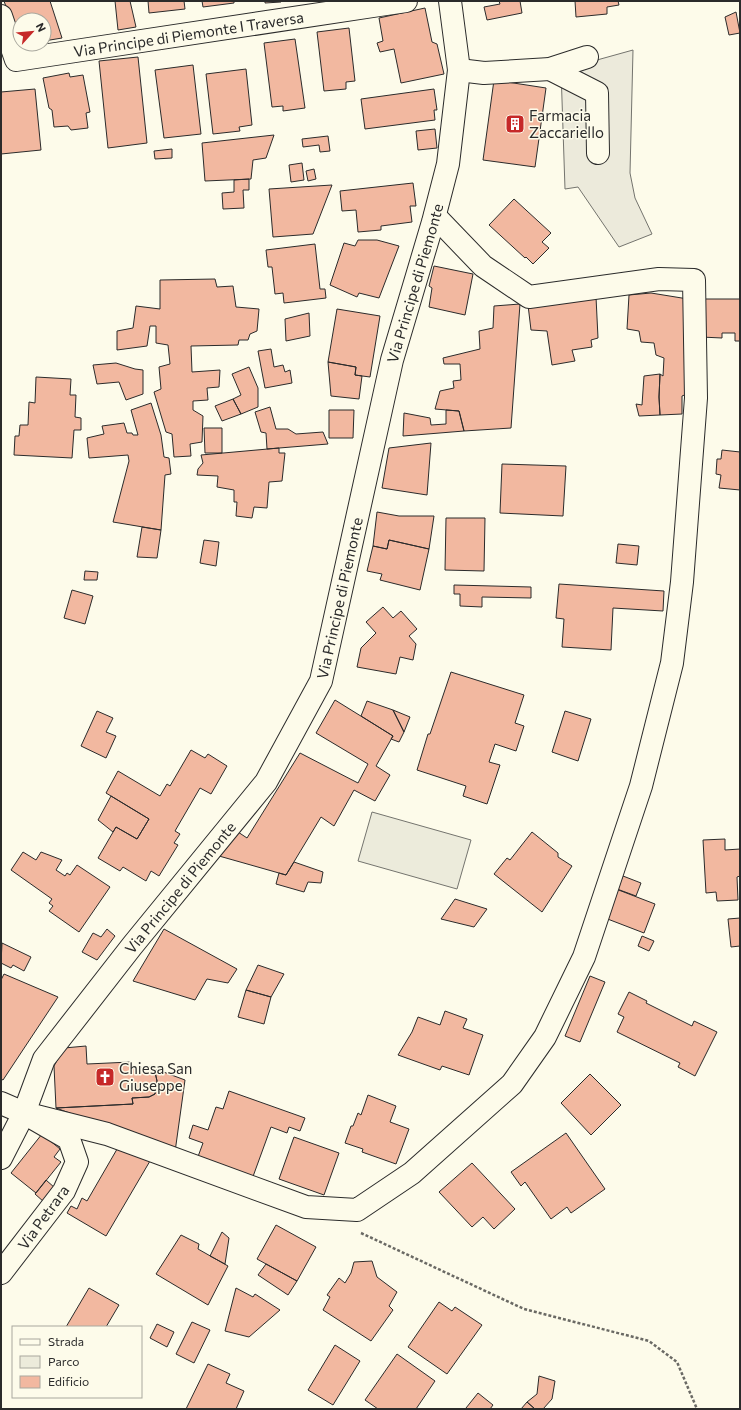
<svg xmlns="http://www.w3.org/2000/svg" width="741" height="1410" viewBox="0 0 741 1410" font-family="Commissioner,sans-serif">
<style>
.green{fill:#ecebdb;stroke:#74746e}
.parking{fill:#eceadb;stroke:#74746e}
.building{fill:#f2b8a0;stroke:#2b2b2b}
.lines{fill:none;stroke-linecap:round;stroke-linejoin:round}
.minor-casing{stroke:#2b2b2b;stroke-width:24}
.path{stroke:#6a6964;stroke-width:2.5;stroke-dasharray:3 2;stroke-linecap:butt}
.minor{stroke:#fdfbea;stroke-width:22}
.labels{text-anchor:middle;dominant-baseline:central;stroke-width:3;stroke-linejoin:round;paint-order:stroke}
.street-label{font-size:15px;fill:#2b2b2b;stroke:#fdfbea}
.poi-label{font-size:15px;fill:#2b2b2b;stroke:#fdfbea;text-anchor:start}
</style>
<rect width="100%" height="100%" fill="#fdfbea"/>
<!-- green -->
<path class="green" d="M372,812L471,840L457,889L358,861Z"/>
<!-- parking -->
<path class="parking" d="M633,50L630,173L635,198L652,234L619,247L578,187L565,189L561,70Z"/>
<!-- building -->
<path class="building" d="M4,1H50L62,38L44,41V20H20V44H30L20,46Z
M115,1H130L136,27L118,30Z
M148,1H184L185,9L149,13Z
M202,1H234V3L203,7Z
M265,1H281V2L265,3Z
M499,1H520L522,13L487,20L484,7L500,4Z
M575,1H618L619,5L607,7V14L576,17Z
M425,8L432,42L437,44L444,74L401,83L394,49L380,52L377,43L383,41L379,18Z
M736,12L740,33L729,35L725,17Z
M349,28L355,81L346,82V89L324,91L317,32Z
M295,39L305,108L283,111V106L272,107L264,43Z
M138,57L147,143L108,148L99,61Z
M193,65L201,134L164,138L155,70Z
M246,69L252,125L239,127L240,131L213,134L206,74Z
M69,73L70,77L83,75L90,112L86,113L88,128L71,130L68,126L54,127L52,110L49,108L43,78Z
M494,80L546,88L535,167L483,160Z
M35,89L41,150L1,154V92Z
M434,89L437,110H434L435,120L365,129L361,99Z
M435,129L437,148L418,150L416,131Z
M274,135L266,158L253,160L251,179L205,181L202,143Z
M328,136L330,151L320,152L319,145L303,147L302,139Z
M172,149V158L155,159L154,151Z
M302,163L304,180L291,182L289,165Z
M314,169L316,179L308,181L306,171Z
M249,179V190H243L244,208L223,209L222,193L234,192V180Z
M413,183L416,206H410L412,222L381,226V230L358,232L356,210L342,211L340,191Z
M332,185L313,234L273,237L269,189Z
M514,199L551,233L542,242L549,248L533,264L526,257L525,258L489,225Z
M358,240H377L399,246L379,298L359,293L357,297L330,285L344,243L355,246Z
M315,244L320,289H325L326,298L284,303L283,293L275,294L272,267H268L266,250Z
M434,266L473,274L465,315L429,307L432,288L429,286Z
M215,279L217,287L233,286L236,307L259,309L257,331L250,334L248,340H239L238,345L191,346L192,372L220,370L219,387L207,388L208,400L193,401V410L203,416L202,442L190,444L191,456L174,457L172,434L166,432L154,392L161,389L159,367L170,364L168,345L156,343V326H150L147,346L117,350V331L133,328L136,306L160,309V280Z
M651,293L688,299L687,394L682,396V414L660,415L659,397L660,374L663,376L664,358L656,355L654,343L641,342L639,331L627,329L629,295Z
M596,297L598,338L591,340L592,347L572,350L575,361L552,365L547,331L531,330L528,305Z
M702,299H740V341H735V333H722V338L701,337Z
M520,304L511,428L464,431L459,411L435,409L440,391L454,388L453,381L461,380L460,364H444L443,358L480,349L479,331L493,328L494,306Z
M337,309L380,316L370,377L355,375L356,367L328,362Z
M309,313L310,336L286,341L285,319Z
M271,349L274,367L283,365L285,372L290,370L292,383L265,388L258,351Z
M328,362L356,367L355,375L362,376L359,399L331,396Z
M116,363L135,369L143,370V394L126,400L119,382L97,384L93,365Z
M249,367L258,388V407L241,414L233,399L241,395L232,374Z
M660,374L659,397L660,415L639,416L636,404L642,405L644,376Z
M36,377L71,379L70,395H76L75,417L81,418V430H74L72,458L14,455L15,436H19L20,425H28L29,402L35,403Z
M233,399L241,414L222,421L215,406Z
M151,403L161,435L164,457L169,458L171,474L165,475L161,530L113,522L129,461L128,455L89,458L87,438L104,434L102,426L124,423L127,433H132L133,435H138L131,410Z
M270,407L276,429H288L296,434L323,432L328,444L267,449L266,433L261,432L255,412Z
M329,410H354L353,438H329Z
M446,410L459,411L464,431L403,436L404,413L430,418L431,425L446,424Z
M204,428H222V453H205Z
M431,443L427,495L382,488L389,448Z
M279,448V453H285L282,481L269,482L267,508L254,507L252,518L236,516L237,502H234V490L217,487L218,476L197,475L198,469L203,463L201,455Z
M722,450L740,452V490L719,488L721,475L716,474L717,459H721Z
M502,464L566,466L563,516L500,513Z
M377,512L399,516H434L429,549L389,540L387,549L373,546Z
M446,518H485L484,571L445,570Z
M142,527L161,530L157,558L137,557Z
M204,540L219,542L216,566L200,563Z
M389,540L429,549L420,590L380,580L382,574L367,571L373,546L387,549Z
M618,544L639,546L637,565L616,563Z
M85,571L98,572L97,580H84Z
M559,584L664,591L663,611L613,608L611,650L562,647L564,619L556,618Z
M454,585L531,587V598L482,597V607L460,606V594H454Z
M72,590L93,596L85,624L64,618Z
M383,607L393,618L401,611L417,629L409,636L416,644L413,660L400,657L396,674L357,667L361,648L376,633L366,622Z
M451,672L524,695L515,723L524,726L516,751L495,744L489,762L500,765L487,804L463,796L466,786L417,770L428,734H430Z
M335,700L393,736L376,766L390,775L375,801L354,790L334,826L321,817L286,875L219,856L238,832L247,838L300,753L358,783L368,764L316,733Z
M367,701L393,710L404,732L399,742L391,739L393,736L361,716Z
M393,710L410,717L404,732Z
M97,711L113,718L106,732L116,736L106,758L81,746Z
M565,711L591,719L578,761L552,752Z
M191,750L205,758L208,754L227,766L211,794L200,788L175,831L180,834L174,843L178,845L159,876L151,871L146,881L123,867L120,871L98,858L116,827L137,839L149,819L106,793L118,771L160,796L167,784L170,786Z
M111,796L149,819L137,839L116,827L113,832L98,820Z
M532,832L558,853V857L572,866L542,912L494,874L507,858L510,860Z
M725,839V850L740,849V876L737,877L738,900L717,901L716,892L706,893L703,840Z
M23,852L36,860L41,852L62,860L56,870L65,876L67,873L70,875L77,865L110,887L79,932L49,911L53,906L49,903L52,899L11,870Z
M294,862L323,872L321,883L308,882L304,892L276,884L279,873L286,875Z
M623,876L641,883L636,896L617,889Z
M616,889L655,904L644,933L605,918Z
M455,899L487,909L474,927L441,919Z
M740,918V946L731,947L728,919Z
M107,929L115,936L97,960L82,952L93,933L101,937Z
M164,929L237,969L228,983L207,979L195,1000L133,981Z
M642,936L654,941L649,951L638,946Z
M2,943L31,957L24,971L13,965L11,968L1,963Z
M258,965L284,974L271,997L246,990Z
M4,974L58,997L3,1080L1,1079V980Z
M590,976L605,982L580,1042L565,1036Z
M246,990L271,997L264,1024L238,1017Z
M629,992L647,1001L646,1003L692,1026L694,1021L717,1032L695,1076L678,1067L680,1063L617,1032L624,1017L618,1014Z
M445,1011L467,1019L463,1028L483,1035L469,1075L442,1066L440,1070L398,1055L412,1032L418,1017L440,1025Z
M86,1046L87,1064L131,1062V1068L150,1067L155,1072L157,1081L155,1094L149,1097L132,1098L133,1104L56,1108L54,1066L64,1048Z
M150,1067L185,1080L175,1152L56,1108L133,1104L132,1098L149,1097L155,1094L157,1081L155,1072Z
M590,1074L621,1105L591,1135L561,1103Z
M229,1091L305,1118L300,1131L289,1127L287,1133L271,1127L251,1182L196,1162L203,1143L189,1138L193,1125L208,1130L216,1107L223,1109Z
M368,1095L396,1106L390,1122L409,1129L396,1164L362,1152L363,1149L345,1143L351,1126H353L358,1113L361,1115Z
M566,1133L605,1189L571,1213L567,1207L551,1219L525,1182L521,1186L511,1172Z
M42,1134L60,1149L54,1157L61,1162L36,1193L11,1173Z
M294,1137L339,1153L324,1195L279,1179Z
M120,1144L150,1161L106,1236L67,1213L71,1206L77,1209L82,1198L87,1201Z
M472,1163L515,1209L494,1229L483,1217L472,1227L439,1192Z
M46,1180L55,1188L44,1202L35,1194Z
M276,1225L316,1247L297,1281L257,1259Z
M222,1232L229,1238L225,1264L210,1256Z
M181,1235L199,1244L198,1249L228,1266L208,1305L156,1274Z
M372,1261L377,1277L397,1292L389,1306L393,1310L371,1341L323,1310L330,1297L327,1295L339,1278L345,1283L351,1273L354,1262Z
M266,1264L297,1281L288,1295L258,1275Z
M89,1288L119,1305L106,1327H66Z
M236,1288L253,1297L255,1294L280,1310L249,1337L225,1331Z
M439,1302L452,1311L455,1307L482,1325L447,1374L408,1347Z
M192,1322L210,1330L194,1363L176,1354Z
M157,1324L174,1332L167,1347L150,1338Z
M335,1345L360,1361L333,1405L308,1390Z
M397,1354L435,1381L416,1409H378L365,1400Z
M208,1364L230,1374L226,1383L244,1391L236,1409H186Z
M539,1376L555,1381L552,1399L543,1409H535L527,1402L537,1394Z
M478,1393L493,1405L490,1409H467L466,1408Z
M527,1402L535,1409H521Z"/>
<g class="lines">
<!-- minor casing -->
<g class="minor-casing">
<g id="minor">
<path id="s1" d="M1,16L16,60L406,1"/>
<path d="M550,69L597,93L598,153"/>
<path d="M459,70L484,73L550,69L587,57"/>
<path d="M1,1103L24,1113L69,1139L77,1162L64,1191L1,1273"/>
<path d="M24,1113L107,1134L306,1207L357,1210L412,1173L512,1084L545,1037L584,957L641,786L672,663L682,582L696,398L694,280L659,279L529,297L483,266L435,216"/>
<path id="s2" d="M1,1158L24,1113L44,1059L132,946L266,782L321,681L392,360L433,222L448,164L459,70L450,1"/>
</g>
</g>
<!-- path -->
<path class="path" d="M361,1233L524,1309L649,1341L677,1362L697,1409"/>
<!-- minor -->
<use href="#minor" class="minor"/>
</g>
<!-- icons -->
<defs>
<g id="building-square" transform="scale(1)"><rect x="-9" y="-9" width="18" height="18" rx="4" fill="#c62828" stroke="#fdfbea"/><path d="M-4-6H4V6H1V3H-1V6H-4ZM-2.5-4.3h1.7v1.8h-1.7ZM.8-4.3h1.7v1.8H.8ZM-2.5-1h1.7V.8h-1.7ZM.8-1h1.7V.8H.8Z" fill="#fff"/></g>
<g id="church-square" transform="scale(1)"><rect x="-9" y="-9" width="18" height="18" rx="4" fill="#c62828" stroke="#fdfbea"/><path d="M-1.2-6h2.4v3.5h3.3v2.4h-3.3V6h-2.4V-.1h-3.3v-2.4h3.3Z" fill="#fff"/></g>
</defs>
<g fill-rule="evenodd">
<use href="#building-square" x="515" y="124"/>
<use href="#church-square" x="105" y="1077"/>
</g>
<g class="labels">
<!-- street labels -->
<g class="street-label">
<text stroke="none"><textPath href="#s1" startOffset="221">Via Principe di Piemonte I Traversa</textPath></text>
<text stroke="none"><textPath href="#s2" startOffset="987">Via Principe di Piemonte</textPath></text>
<text stroke="none"><textPath href="#s2" startOffset="663">Via Principe di Piemonte</textPath></text>
<text stroke="none"><textPath href="#s2" startOffset="327">Via Principe di Piemonte</textPath></text>
<text transform="translate(43 1217) rotate(-54)">Via Petrara</text>
</g>
<!-- poi labels -->
<g class="poi-label">
<text x="529" y="115">Farmacia<tspan x="529" dy="17">Zaccariello</tspan></text>
<text x="119" y="1068">Chiesa San<tspan x="119" dy="17">Giuseppe</tspan></text>
</g>
</g>
<!-- border -->
<rect width="741" height="1410" fill="none" stroke="#2b2b2b" stroke-width="4"/>
<!-- legend -->
<rect x="12" y="1326" width="130" height="72" fill="#fdfbea" stroke="#a9a89e"/>
<rect x="20" y="1339" width="20" height="6" fill="#fdfbea" stroke="#a9a89e"/>
<text x="48" y="1346" font-size="12" fill="#2b2b2b">Strada</text>
<rect x="20" y="1356" width="20" height="12" fill="#ecebdb" stroke="#a9a89e"/>
<text x="48" y="1366" font-size="12" fill="#2b2b2b">Parco</text>
<rect x="20" y="1376" width="20" height="12" fill="#f2b8a0" stroke="#a9a89e"/>
<text x="48" y="1386" font-size="12" fill="#2b2b2b">Edificio</text>
<!-- north arrow -->
<g transform="translate(32 32) rotate(63)"><circle r="19" fill="#fdfbea" stroke="#a9a89e"/>
<path d="M0-3L7 15L0 10L-7 15Z" fill="#c62828"/>
<text y="-6" font-size="11" font-weight="bold" text-anchor="middle" fill="#2b2b2b">N</text>
</g>
</svg>
